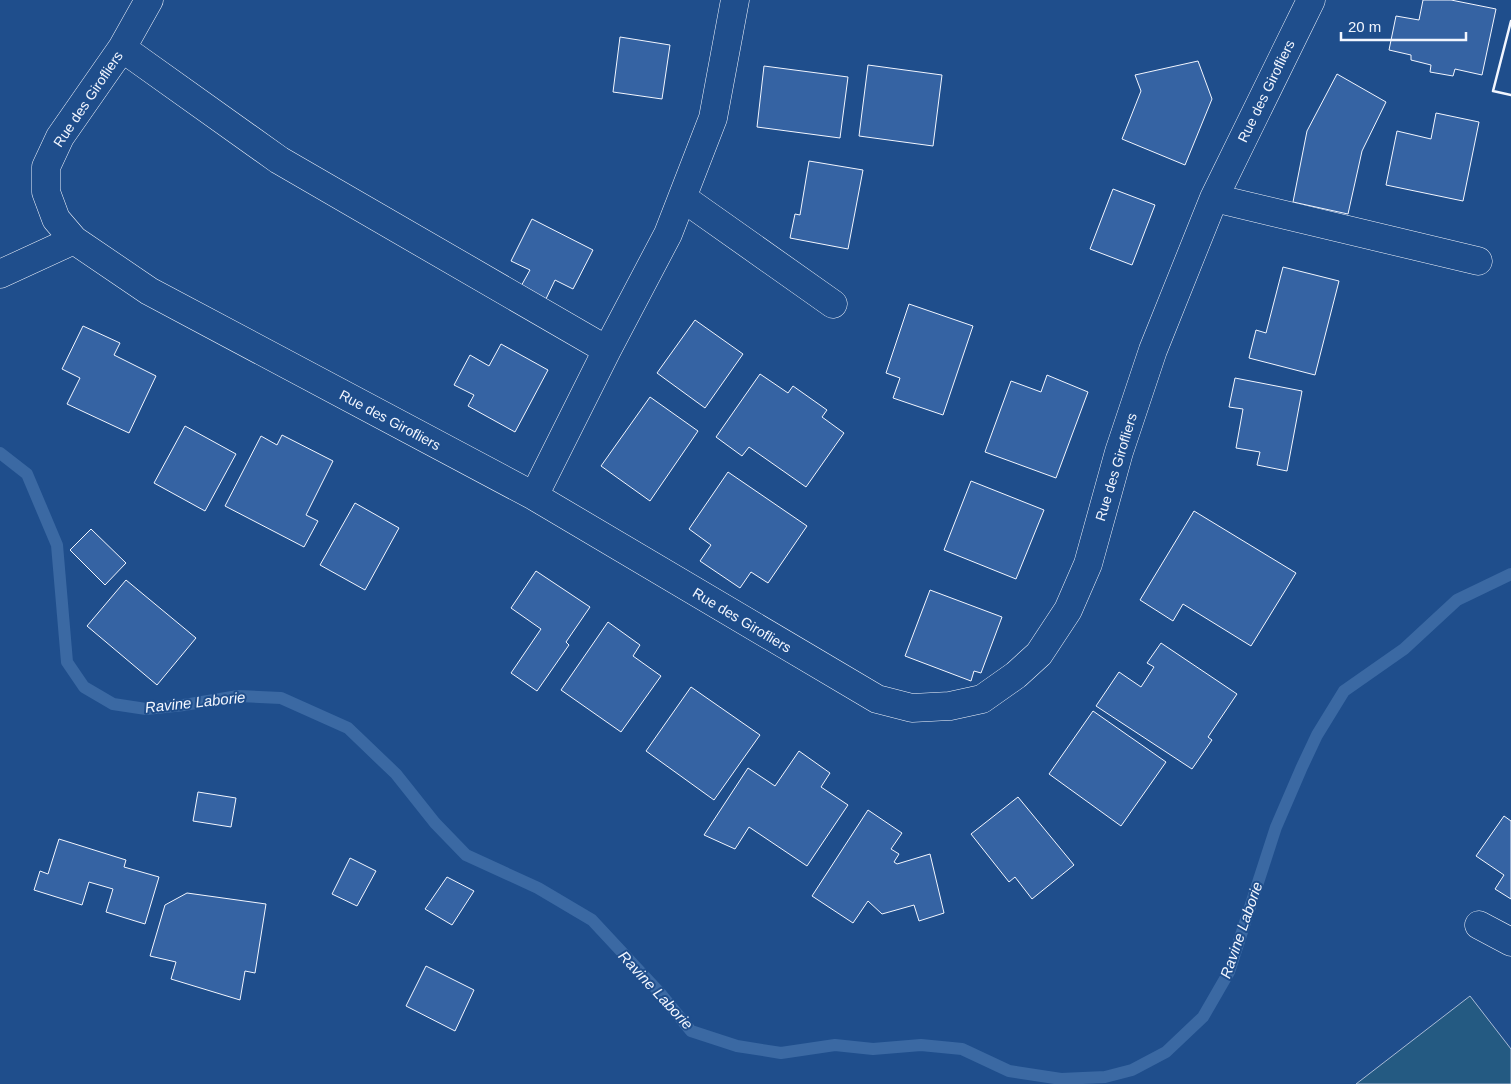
<svg xmlns="http://www.w3.org/2000/svg" width="1511" height="1084" viewBox="0 0 1511 1084" font-family="Helvetica,sans-serif">
<style>
.green{fill:#245a82;stroke:#a8bbd7}
.lines{fill:none;stroke-linecap:round;stroke-linejoin:round}
.stream{stroke:#3b69a3;stroke-width:12}
.building{fill:#3563a3;stroke:#f2f6ff}
.minor-casing{stroke:#f2f6ff;stroke-width:29}
.minor{stroke:#1f4e8c;stroke-width:28}
.wall{stroke:#f2f6ff;stroke-width:2.5}
.labels{text-anchor:middle;dominant-baseline:central;stroke-width:4;stroke-linejoin:round;paint-order:stroke}
.street-label{font-size:14px;fill:#f2f6ff;stroke:#1f4e8c}
.water-label{font-size:15px;font-style:italic;fill:#f2f6ff;stroke:#1f4e8c}
</style>
<rect width="100%" height="100%" fill="#1f4e8c"/>
<!-- green -->
<path class="green" d="M1470,996L1511,1049V1084H1356Z"/>
<g class="lines">
<!-- stream -->
<path class="stream" d="M0,453L27,474L57,545L67,662L84,687L113,704L146,709L184,705L238,696L281,698L348,728L396,774L435,823L466,855L538,888L592,920L660,993L691,1031L737,1046L781,1053L835,1045L873,1049L921,1045L962,1049L1009,1071L1061,1079L1105,1077L1132,1070L1166,1052L1203,1017L1229,972L1276,827L1301,769L1317,735L1344,691L1404,649L1457,600L1511,574"/>
</g>
<!-- building -->
<path class="building" d="M1423,0H1451L1496,9L1482,75L1455,69L1453,76L1430,72L1431,65L1411,60V55L1389,50L1396,16L1419,20Z
M620,37L670,45L662,99L613,92Z
M1198,61L1212,99L1185,165L1122,139L1141,91L1135,75Z
M868,65L942,75L933,146L859,136Z
M764,66L848,77L840,138L757,127Z
M1337,74L1386,102L1362,151L1348,214L1293,202L1307,131Z
M1436,113L1479,122L1463,201L1386,185L1397,131L1431,139Z
M809,161L863,170L848,249L790,238L795,214L800,215Z
M1113,189L1155,205L1132,265L1090,249Z
M532,219L593,250L573,289L555,280L545,301L520,288L530,270L511,261Z
M1283,267L1339,281L1315,375L1249,358L1256,330L1266,333Z
M909,304L973,326L943,415L893,398L900,378L886,373Z
M695,320L743,354L705,408L657,373Z
M83,326L120,343L114,355L156,376L129,433L67,404L80,378L62,369Z
M501,344L548,370L515,432L468,406L474,395L454,385L470,355L489,366Z
M760,374L788,393L793,386L827,410L822,417L844,433L806,487L749,447L742,456L716,437Z
M1047,375L1088,392L1056,478L985,452L1011,381L1041,392Z
M1235,378L1302,391L1287,471L1257,465L1260,452L1236,448L1243,409L1229,407Z
M650,397L698,431L650,501L601,466Z
M185,426L236,454L205,511L154,483Z
M282,435L333,461L306,515L318,521L304,547L225,506L261,436L277,445Z
M728,472L807,526L768,583L751,572L740,588L700,561L711,545L689,529Z
M971,481L1044,510L1016,579L944,550Z
M355,503L399,528L365,590L320,565Z
M1194,511L1296,573L1251,646L1183,604L1173,621L1140,600Z
M91,529L126,563L105,585L70,550Z
M536,571L590,607L566,642L569,645L537,691L511,673L541,629L511,608Z
M126,580L196,638L157,685L87,626Z
M930,590L1002,617L981,673L974,671L971,681L905,656Z
M608,622L640,645L633,656L661,676L621,732L561,690Z
M1161,643L1237,694L1208,737L1212,740L1192,769L1096,706L1119,672L1141,687L1154,667L1147,663Z
M691,687L760,735L714,800L646,751Z
M1093,711L1166,762L1121,826L1049,774Z
M799,751L830,773L821,787L848,805L807,866L749,827L735,849L704,835L748,768L775,786Z
M198,792L236,798L231,827L193,821Z
M1018,797L1074,865L1032,899L1015,877L1009,882L971,834Z
M868,810L902,833L891,849L899,854L894,862L897,864L930,854L944,913L919,921L914,905L882,914L868,901L853,923L812,896Z
M1504,816L1511,821V899L1495,889L1504,875L1476,856Z
M59,839L126,860L124,867L159,877L145,924L106,912L113,889L89,882L82,905L34,890L40,871L48,874Z
M350,858L376,871L357,906L332,894Z
M447,877L474,891L452,925L425,909Z
M187,893L266,904L255,973L245,971L240,1000L171,979L176,962L150,956L165,905Z
M426,966L474,990L455,1031L406,1006Z"/>
<g class="lines">
<!-- minor casing -->
<g class="minor-casing">
<path id="minor" d="M149,0L122,48L60,137L46,167V192L56,219L74,240L149,291L534,496L877,699L912,708L950,706L982,699L1016,675L1039,654L1068,610L1088,564L1119,452L1153,350L1214,198L1311,0
M122,48L279,160L607,350
M683,198L833,304
M1214,198L1478,261
M0,274L74,240
M534,496L607,350L668,234L713,118L735,0
M1479,925L1511,942"/>
</g>
<!-- minor -->
<use href="#minor" class="minor"/>
<!-- wall -->
<path class="wall" d="M1511,21L1493,91L1511,95"/>
</g>
<g class="labels">
<!-- street labels -->
<g class="street-label">
<text transform="translate(1266 91) rotate(-64)">Rue des Girofliers</text>
<text transform="translate(88 99) rotate(-56)">Rue des Girofliers</text>
<text transform="translate(390 420) rotate(28)">Rue des Girofliers</text>
<text transform="translate(1116 467) rotate(-73)">Rue des Girofliers</text>
<text transform="translate(742 620) rotate(31)">Rue des Girofliers</text>
</g>
<!-- water labels -->
<g class="water-label">
<text transform="translate(195 702) rotate(-6)">Ravine Laborie</text>
<text transform="translate(1241 930) rotate(-71)">Ravine Laborie</text>
<text transform="translate(656 990) rotate(47)">Ravine Laborie</text>
</g>
</g>
<!-- scale -->
<path d="M1341 32v8h125v-8" fill="none" stroke="#f2f6ff" stroke-width="2.5"/>
<text x="1348" y="32" font-size="15" fill="#f2f6ff" stroke="#1f4e8c" stroke-width="4" paint-order="stroke">20 m</text>
</svg>
